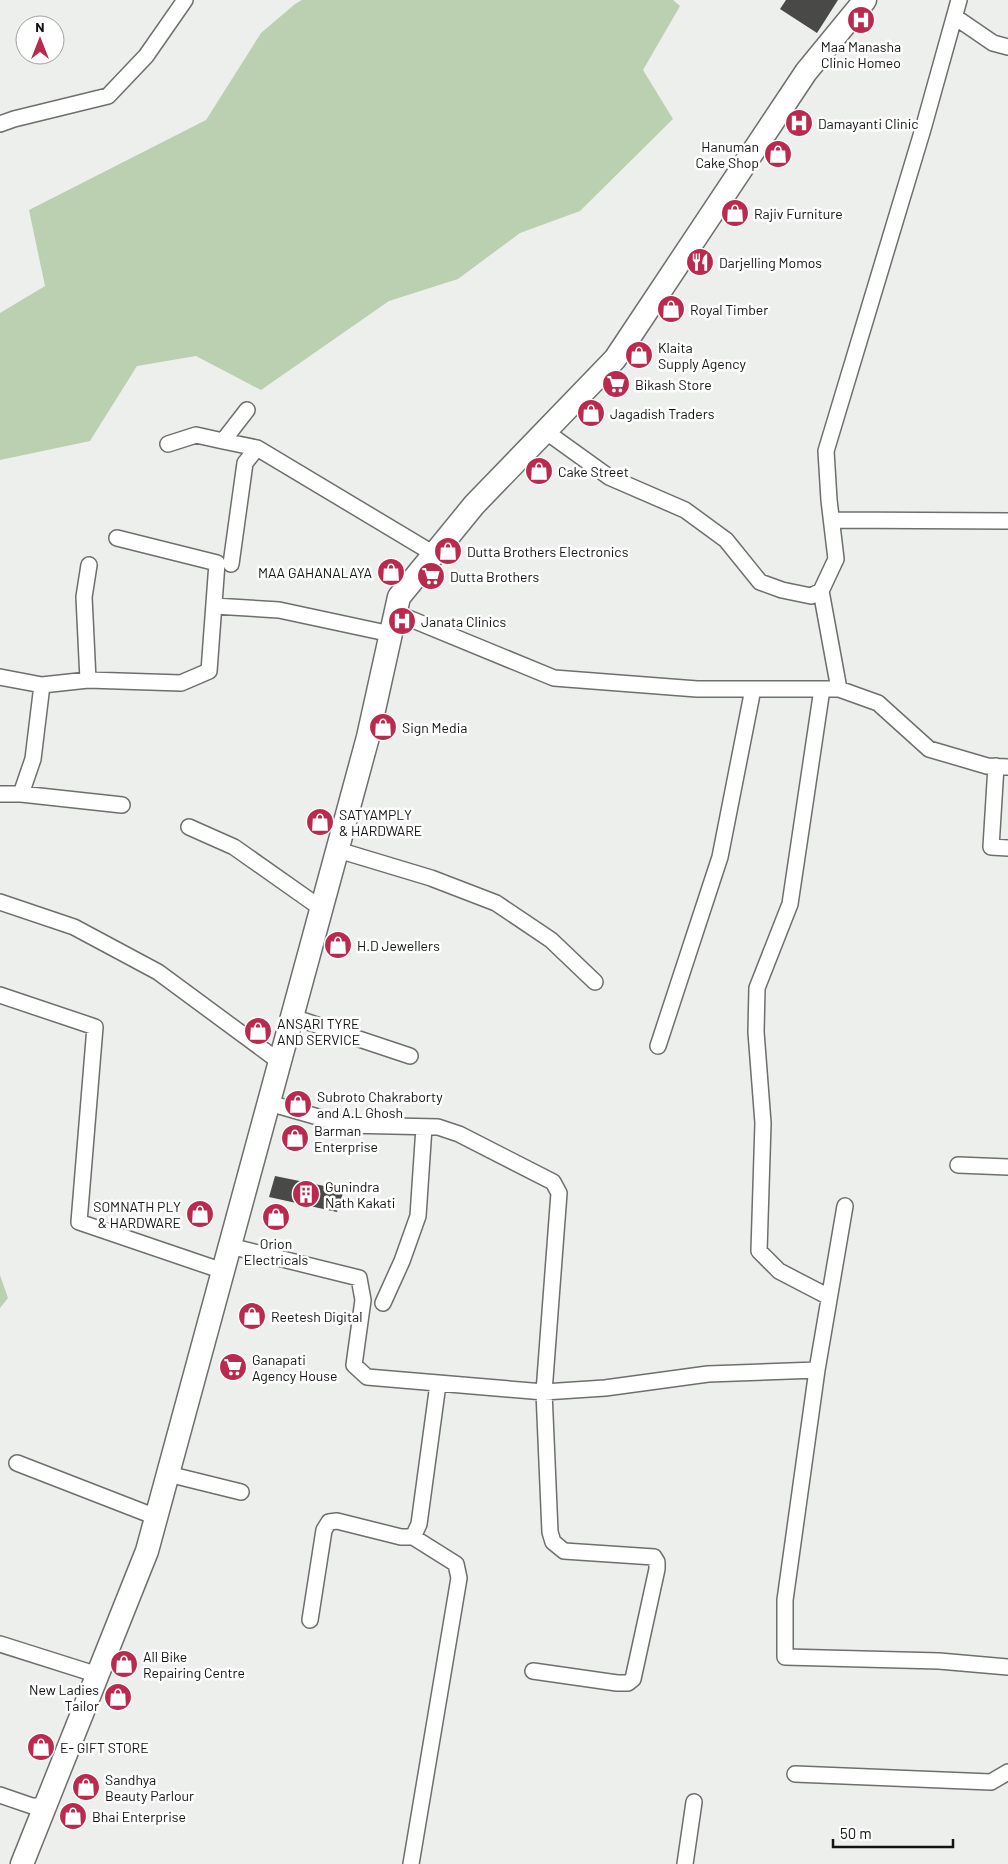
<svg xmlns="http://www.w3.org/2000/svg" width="1008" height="1864" viewBox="0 0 1008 1864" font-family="Barlow,sans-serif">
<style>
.green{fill:#bad0b1}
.building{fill:#494a48}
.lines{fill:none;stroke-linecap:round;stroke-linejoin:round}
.minor-casing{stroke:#6d6f6c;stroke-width:18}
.secondary-casing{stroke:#6d6f6c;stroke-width:25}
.minor{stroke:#fff;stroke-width:15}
.secondary{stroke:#fff;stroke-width:22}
.labels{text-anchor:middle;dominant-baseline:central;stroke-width:5;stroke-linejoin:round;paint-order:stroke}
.poi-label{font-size:14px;fill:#121312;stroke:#fff;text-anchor:start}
</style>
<rect width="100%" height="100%" fill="#edefec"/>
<!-- green -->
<path class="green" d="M302,0H673L680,6L643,70L673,119L580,211L520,233L458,279L389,301L261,390L196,356L137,366L90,441L0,460V313L45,286L29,210L206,120L261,33L295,4Z
M0,1275L8,1298L0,1308Z"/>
<!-- building -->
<path class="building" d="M786,0H838L817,33L780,9Z
M275,1176L344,1190L337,1212L269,1197Z"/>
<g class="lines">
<!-- minor casing -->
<g class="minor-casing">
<path id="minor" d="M955,17L993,43L1008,47
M0,124L14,119L108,96L146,56L185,0
M247,410L223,441L257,448
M545,431L609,477L685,510L726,540L760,582L782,590L811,596L821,591L836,559L829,500L826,451L923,129L959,0
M168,444L196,435L223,441
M832,520L1008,521
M231,564L245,463L257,448L434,554
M821,591L839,689
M214,606L279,610L391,634
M396,613L554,678L697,689H839L878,703L929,749L987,766L1008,767
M0,677L42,685
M88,680L84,597L89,565
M822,689L790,904L757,988L756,1032L763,1123L759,1251L779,1271L829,1297
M996,766L991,847L1008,848
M0,794H21L33,759L42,685L88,680L181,683L209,671L217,563L117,538
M21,794L122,805
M189,827L234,847L322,909
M338,850L431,878L496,903L551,940L595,982
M0,902L74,927L158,972L280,1062
M0,995L95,1027L79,1222L223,1271
M293,1017L410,1056
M658,1046L720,857L753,689
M269,1103L346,1125L438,1127L459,1134L553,1182L559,1193L544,1392L550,1532L553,1542L564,1551L654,1557L657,1562V1569L633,1679L628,1683H617L533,1671
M958,1165L1008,1167
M230,1246L359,1278L363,1300L354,1365L367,1377L544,1392L605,1388L708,1374L817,1370L845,1206
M383,1303L402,1261L418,1216L424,1127
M817,1370L785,1600V1657L939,1661L1008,1667
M17,1463L156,1517
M168,1474L241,1492
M413,1537L419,1524L438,1384
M310,1620L324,1530L329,1522L337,1521L401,1537H413L456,1564L459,1578L411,1864
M0,1644L98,1675
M795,1774L991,1782L1008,1772
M0,1795L32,1806H46
M685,1864L694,1802"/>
</g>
<!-- secondary casing -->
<g class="secondary-casing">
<path id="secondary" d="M22,1864L147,1551L368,737L399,597L474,505L615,359L806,72L865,0"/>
</g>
<!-- minor -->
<use href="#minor" class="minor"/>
<!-- secondary -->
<use href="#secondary" class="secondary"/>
</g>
<!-- icons -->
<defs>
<g id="hospital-disc" transform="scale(1.4375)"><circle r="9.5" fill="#ba294e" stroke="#fff"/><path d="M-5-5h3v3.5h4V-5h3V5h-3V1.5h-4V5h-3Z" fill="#fff"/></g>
<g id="shop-disc" transform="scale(1.4375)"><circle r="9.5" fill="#ba294e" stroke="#fff"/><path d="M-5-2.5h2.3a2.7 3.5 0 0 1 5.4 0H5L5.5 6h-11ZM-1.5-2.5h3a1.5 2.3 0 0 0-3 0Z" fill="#fff"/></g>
<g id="restaurant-disc" transform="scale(1.4375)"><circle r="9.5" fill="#ba294e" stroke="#fff"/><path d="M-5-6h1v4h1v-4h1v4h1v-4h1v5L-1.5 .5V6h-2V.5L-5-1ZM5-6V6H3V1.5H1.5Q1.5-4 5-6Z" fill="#fff"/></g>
<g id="supermarket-disc" transform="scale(1.4375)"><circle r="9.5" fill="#ba294e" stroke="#fff"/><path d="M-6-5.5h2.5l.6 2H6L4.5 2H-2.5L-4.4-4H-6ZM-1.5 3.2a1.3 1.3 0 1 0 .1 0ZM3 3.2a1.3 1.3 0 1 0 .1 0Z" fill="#fff"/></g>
<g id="building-disc" transform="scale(1.4375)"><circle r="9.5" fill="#ba294e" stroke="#fff"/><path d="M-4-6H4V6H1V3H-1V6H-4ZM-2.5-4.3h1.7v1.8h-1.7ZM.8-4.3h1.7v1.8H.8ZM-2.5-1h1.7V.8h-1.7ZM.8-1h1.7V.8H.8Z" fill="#fff"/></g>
</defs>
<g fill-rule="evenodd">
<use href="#hospital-disc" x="861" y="20"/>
<use href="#hospital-disc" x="799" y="123"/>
<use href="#shop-disc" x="778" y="154"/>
<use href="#shop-disc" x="735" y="213"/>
<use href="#restaurant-disc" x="700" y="262"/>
<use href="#shop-disc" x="671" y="309"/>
<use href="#shop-disc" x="639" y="355"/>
<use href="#supermarket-disc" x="616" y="384"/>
<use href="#shop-disc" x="591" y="413"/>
<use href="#shop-disc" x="539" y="471"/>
<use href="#shop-disc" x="448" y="551"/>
<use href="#shop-disc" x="391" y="572"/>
<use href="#supermarket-disc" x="431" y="576"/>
<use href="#hospital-disc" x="402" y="621"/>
<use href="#shop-disc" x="383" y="727"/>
<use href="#shop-disc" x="320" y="822"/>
<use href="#shop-disc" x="338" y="945"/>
<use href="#shop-disc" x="258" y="1031"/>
<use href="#shop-disc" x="298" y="1104"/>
<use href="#shop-disc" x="295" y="1138"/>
<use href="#building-disc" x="306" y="1194"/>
<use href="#shop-disc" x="200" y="1214"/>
<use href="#shop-disc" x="276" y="1217"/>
<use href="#shop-disc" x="252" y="1316"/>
<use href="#supermarket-disc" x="233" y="1367"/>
<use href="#shop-disc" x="124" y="1664"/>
<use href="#shop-disc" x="118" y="1697"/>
<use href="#shop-disc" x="41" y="1747"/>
<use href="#shop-disc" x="86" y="1787"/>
<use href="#shop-disc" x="73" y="1816"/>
</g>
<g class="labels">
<!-- poi labels -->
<g class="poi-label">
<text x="861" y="46" text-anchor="middle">Maa Manasha<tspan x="861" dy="16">Clinic Homeo</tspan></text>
<text x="818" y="123">Damayanti Clinic</text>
<text x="759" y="146" text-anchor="end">Hanuman<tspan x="759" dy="16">Cake Shop</tspan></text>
<text x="754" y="213">Rajiv Furniture</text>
<text x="719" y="262">Darjelling Momos</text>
<text x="690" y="309">Royal Timber</text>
<text x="658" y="347">Klaita<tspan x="658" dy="16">Supply Agency</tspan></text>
<text x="635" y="384">Bikash Store</text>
<text x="610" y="413">Jagadish Traders</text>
<text x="558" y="471">Cake Street</text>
<text x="467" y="551">Dutta Brothers Electronics</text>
<text x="372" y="572" text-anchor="end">MAA GAHANALAYA</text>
<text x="450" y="576">Dutta Brothers</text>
<text x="421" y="621">Janata Clinics</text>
<text x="402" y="727">Sign Media</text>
<text x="339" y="814">SATYAMPLY<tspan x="339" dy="16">&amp; HARDWARE</tspan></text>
<text x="357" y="945">H.D Jewellers</text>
<text x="277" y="1023">ANSARI TYRE<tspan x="277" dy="16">AND SERVICE</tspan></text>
<text x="317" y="1096">Subroto Chakraborty<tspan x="317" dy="16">and A.L Ghosh</tspan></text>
<text x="314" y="1130">Barman<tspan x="314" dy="16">Enterprise</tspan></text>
<text x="325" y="1186">Gunindra<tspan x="325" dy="16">Nath Kakati</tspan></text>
<text x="181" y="1206" text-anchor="end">SOMNATH PLY<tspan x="181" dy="16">&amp; HARDWARE</tspan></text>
<text x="276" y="1243" text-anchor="middle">Orion<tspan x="276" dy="16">Electricals</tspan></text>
<text x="271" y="1316">Reetesh Digital</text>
<text x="252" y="1359">Ganapati<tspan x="252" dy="16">Agency House</tspan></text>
<text x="143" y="1656">All Bike<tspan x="143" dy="16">Repairing Centre</tspan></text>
<text x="99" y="1689" text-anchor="end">New Ladies<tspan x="99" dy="16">Tailor</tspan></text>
<text x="60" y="1747">E- GIFT STORE</text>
<text x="105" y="1779">Sandhya<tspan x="105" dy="16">Beauty Parlour</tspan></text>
<text x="92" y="1816">Bhai Enterprise</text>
</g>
</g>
<!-- north arrow -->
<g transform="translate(40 40)"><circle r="24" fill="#ffffff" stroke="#a0a1a0"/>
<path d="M0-4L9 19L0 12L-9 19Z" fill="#ba294e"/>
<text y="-8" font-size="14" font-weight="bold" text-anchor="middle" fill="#121312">N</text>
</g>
<!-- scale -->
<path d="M833 1839v8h120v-8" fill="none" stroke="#121312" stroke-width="2.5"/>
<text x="840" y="1839" font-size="15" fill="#121312" stroke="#ffffff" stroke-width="4" paint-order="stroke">50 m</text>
</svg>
